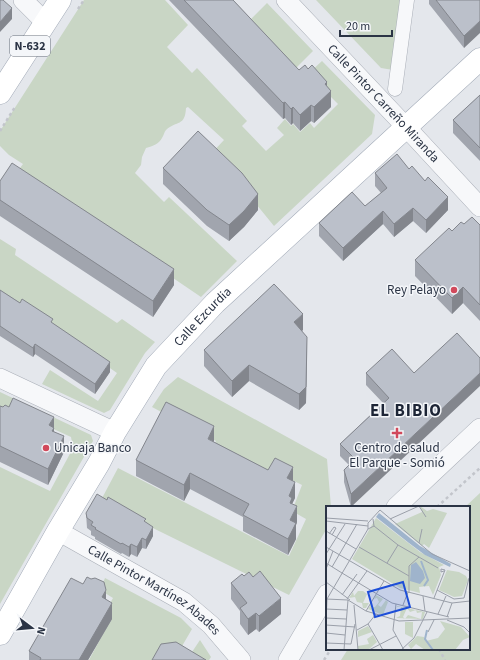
<svg xmlns="http://www.w3.org/2000/svg" width="480" height="660" viewBox="0 0 480 660" font-family="'Source Sans 3',sans-serif">
<style>
.green{fill:#c9d6c5}
.lines{fill:none;stroke-linecap:round;stroke-linejoin:round}
.pedestrian-casing{stroke:#a9aeb7;stroke-width:15}
.minor-casing{stroke:#a9aeb7;stroke-width:20}
.primary-casing{stroke:#a3abb8;stroke-width:23}
.path{stroke:#c2c5cb;stroke-width:2.5;stroke-dasharray:3 3;stroke-linecap:butt}
.pedestrian{stroke:#f7f8fa;stroke-width:14}
.minor{stroke:#f7f8fa;stroke-width:19}
.primary{stroke:#fff;stroke-width:22}
.wall{fill:#a1a5ae}
.shaded-wall{fill:#83868d}
.building{fill:#bbc0ca;stroke:#83868d}
.poi-dot{fill:#d1495b;stroke:#f4f6f9;stroke-width:1.5}
.labels{text-anchor:middle;dominant-baseline:central;stroke-width:3;stroke-linejoin:round;paint-order:stroke}
.shield{fill:#f4f6f9;stroke:#676e7b;stroke-width:1}
.shield-label{font-size:12px;font-weight:bold;fill:#2b3445}
.street-label{font-size:13px;fill:#2b3445;stroke:#f4f6f9}
.poi-label{font-size:13px;fill:#2b3445;stroke:#f4f6f9;text-anchor:end}
.district-label{font-size:17px;font-weight:bold;letter-spacing:1px;fill:#1d2536;stroke:#f4f6f9}
.inset-river{fill:none;stroke:#9fb4cc;stroke-width:2}
.inset-road{fill:none;stroke:#9a9fa9;stroke-width:1}
.view{fill:#1d4ed8;fill-opacity:0.15;stroke:#1d4ed8;stroke-width:2}
.inset-edge{fill:none;stroke:#2b3445;stroke-width:2}
</style>
<rect width="100%" height="100%" fill="#e4e7ec"/>
<!-- green -->
<path class="green" d="M84,0H165L188,25L167,47L192,73L197,68L247,121L242,126L266,151L284,135L277,128L285,119L291,126L293,124L300,132L310,123L314,128L338,104L308,74L322,61L375,115L372,134L274,226L243,188L209,156L224,140L188,107L186,108C185,127 177,120 166,130C164,132 164,135 162,138C159,144 153,146 146,148L142,157L141,165L135,173L164,202L169,197L237,261L201,297L17,172L23,164L9,155L0,146V131Z
M316,0H401L393,70L381,68Z
M267,3L313,51L295,69L249,21Z
M0,239L16,249L15,255L117,323L122,319L155,342L145,353L110,410L104,413L42,384L50,370L98,401L117,373L13,300L0,298Z
M178,377L327,459L331,507H327V528L289,595L100,502L118,468L289,556L306,519L292,511L302,485L274,471L267,483L210,454L216,441L152,407L164,389Z
M0,392L91,435L93,441L0,604V467L50,491L73,448L71,437L12,410L0,417Z
M480,493V660H341L348,649H469V507H465Z
M105,578L181,618L192,629L178,653L159,660H89L111,619L104,614L113,598L100,590Z
M200,640L211,657L209,660H191L188,658Z"/>
<g class="lines">
<!-- pedestrian casing -->
<g class="pedestrian-casing">
<path id="pedestrian" d="M395,89L407,0"/>
</g>
<!-- minor casing -->
<g class="minor-casing">
<g id="minor">
<path d="M23,0L45,22"/>
<path id="s1" d="M286,0L406,127L480,207"/>
<path d="M0,378L115,432"/>
<path d="M396,507L480,428"/>
<path id="s2" d="M58,531L184,602L211,625L241,660"/>
<path d="M288,660L327,594"/>
</g>
</g>
<!-- primary casing -->
<g class="primary-casing">
<g id="primary">
<path d="M0,93L60,0"/>
<path id="s3" d="M0,634L58,531L99,463L115,432L156,366L215,303L480,59"/>
</g>
</g>
<!-- path -->
<path class="path" d="M78,9L84,0
M0,131L15,107
M437,507L480,468
M439,649L445,660
M324,660L331,649"/>
<!-- pedestrian -->
<use href="#pedestrian" class="pedestrian"/>
<!-- minor -->
<use href="#minor" class="minor"/>
<!-- primary -->
<use href="#primary" class="primary"/>
</g>
<!-- wall -->
<path class="wall" d="M169,0H233L299,70L327,87L331,107L314,123L311,121L300,131L293,123L291,125L285,118L283,119Z
M429,0H480L464,48L429,4Z
M480,95V161L453,133V120Z
M163,168L258,210L244,227L229,241L207,226L163,184Z
M409,169L448,210L426,233L413,221L394,237L383,224L343,261L319,236V223L365,206L381,193L375,186V173Z
M0,181L174,285L153,317L0,216Z
M464,224L480,225V321L463,303L452,314L415,276V260L452,231Z
M0,290L53,324L110,372L95,394L35,354L33,357L0,336Z
M303,330L302,331L307,353L306,403L299,410L249,381L232,397L204,366V350Z
M366,373H414L351,507L344,482V470L349,465L340,456V444L383,403L366,385Z
M0,406L54,427V431L64,452L48,485L0,462Z
M214,442L268,470L293,481L295,498L292,504L297,522L296,525V539L288,555L243,531V517L190,489L184,501L136,476V460Z
M86,513L146,522L153,536L146,549L142,548L137,557L131,554L129,557L122,553L121,554L95,539V537L91,535V531L87,528Z
M231,583L281,614L259,632L256,629L248,635L240,624V611L231,599Z
M106,599L112,619L88,660H29V651Z"/>
<!-- shaded-wall -->
<path class="shaded-wall" d="M12,8V19L0,32V22Z
M480,21V33L464,48V36Z
M327,82V94L331,91V107L314,123V107L325,84Z
M285,102V118L283,119V103Z
M311,105V121L300,131V115Z
M293,107V123L291,125V109Z
M258,194V210L244,227L229,241V225Z
M448,197V210L426,233V220Z
M413,208V221L394,237V224Z
M383,211V224L343,261V248Z
M174,269V285L153,317V301Z
M463,287V303L452,314V298Z
M303,314V330L294,338V322Z
M307,337L306,403L299,410V394Z
M35,344V354L33,357V348Z
M110,362V372L95,394V384Z
M249,365V381L232,397V381Z
M480,373V386L351,507V494Z
M54,417V444L49,425Z
M214,426V442L208,439Z
M64,436V452L48,485V469Z
M293,467V483L287,478Z
M190,473V489L184,501V485Z
M295,482V498L292,504V514L289,496Z
M297,506V522L296,525V539L288,555V539L290,520Z
M153,527V536L146,549V540Z
M142,538V548L137,557V547Z
M131,544V554L129,557V547Z
M106,590V606L102,597Z
M281,598V614L259,632V616Z
M112,603V619L88,660H79Z
M256,613V629L248,635V619Z"/>
<!-- building -->
<path class="building" d="M0,0H3L12,8L0,22Z
M184,0H233L299,70L305,65L308,69L312,65L327,82L325,84L331,91L314,107L311,105L300,115L293,107L291,109L285,102L283,103Z
M436,0H480V21L464,36Z
M480,95V148L453,120Z
M198,131L242,173L258,194L244,211L229,225L207,210L163,168Z
M397,154L409,169L412,166L425,181L428,177L448,197L426,220L413,208L394,224L383,211L343,248L319,223L352,192L365,206L387,188L375,173Z
M12,163L174,269L153,301L0,200V181Z
M472,217L480,225V305L463,287L452,298L415,260L449,228L452,231L461,222L464,224Z
M274,284L303,314L294,322L307,337L306,387L299,394L249,365L232,381L204,350Z
M0,290L20,303L22,299L53,319L51,322L110,362L95,384L35,344L33,348L0,326Z
M457,333L480,358V373L351,494L344,470L355,459L340,444L389,398L366,373L392,349L414,373Z
M13,398L54,417L49,425L54,428L52,431L64,436L48,469L0,446V406L3,407L5,405L9,407Z
M166,402L214,426L208,439L268,470L275,458L293,467L287,478L295,482L289,496L292,498L290,503L297,506L290,520L296,523L288,539L243,515L249,504L190,473L184,485L136,460Z
M97,494L107,500L108,497L146,519L144,521L153,527L146,540L142,538L137,547L131,544L129,547L122,543L121,544L95,529L96,528L91,525L93,522L87,518L86,513Z
M260,571L281,598L259,616L256,613L248,619L240,608L247,603L231,583L242,574L244,576L249,572L253,577Z
M87,577L91,579L95,578L104,582L106,590L102,597L112,603L79,660H40L41,658L29,651L71,578L83,584Z
M176,642L206,660H152L161,644Z"/>
<!-- markers -->
<g class="poi-dot">
<circle cx="454" cy="290" r="4"/>
<path d="M395 427h4v4h4v4h-4v4h-4v-4h-4v-4h4z"/>
<circle cx="46" cy="448" r="4"/>
</g>
<g class="labels">
<!-- shield labels -->
<rect class="shield" x="10" y="36" width="40" height="20" rx="3"/>
<g class="shield-label">
<text x="30" y="46">N-632</text>
</g>
<!-- street labels -->
<g class="street-label">
<text stroke="none"><textPath href="#s1" startOffset="142">Calle Pintor Carreño Miranda</textPath></text>
<text stroke="none"><textPath href="#s3" startOffset="378">Calle Ezcurdia</textPath></text>
<text stroke="none"><textPath href="#s2" startOffset="113">Calle Pintor Martínez Abades</textPath></text>
</g>
<!-- poi labels -->
<g class="poi-label">
<text x="446" y="290">Rey Pelayo</text>
<text x="54" y="448" text-anchor="start">Unicaja Banco</text>
<text x="397" y="448" text-anchor="middle">Centro de salud<tspan x="397" dy="15">El Parque - Somió</tspan></text>
</g>
<!-- district labels -->
<g class="district-label">
<text x="406" y="411">EL BIBIO</text>
</g>
</g>
<!-- overview -->
<g transform="translate(326 506)">
<rect width="144" height="144" fill="#e4e7ec"/>
<path d="M94,0L101,5L107,3L121,7L103,42L98,38L96,40L69,18L96,6ZM50,12L94,46L118,59L113,61L115,69L107,89L103,80L93,81L94,87L74,82L26,53ZM121,64L133,66L140,70L142,74L136,90L128,91L113,84ZM32,85H37L41,88L37,97H43L40,102H37L36,97L31,96L29,91L23,92L27,86L28,90ZM50,89L57,93L52,99L55,101L60,94L62,96L57,109L42,103L45,98V102L49,101L53,96L51,92L48,93ZM71,100L99,106L97,113L70,112L74,110L75,101H71L70,105ZM81,102L84,106L90,104L91,107L96,106L95,113L82,109L79,113L77,111ZM114,115L135,121L144,131L137,134L129,144H99L90,138L85,143L82,139L91,130L98,131L100,135L112,132L119,123ZM79,116H87V132L79,128ZM42,120L46,126L32,131V125ZM47,129L51,136L42,144H32V140L43,138L41,133Z" fill="#c9d6c5" fill-rule="evenodd"/>
<path d="M53,7L94,40L125,58L124,61L99,49L83,37L50,11ZM90,56L97,65L99,72L94,78L84,75L85,59Z" fill="#9fb4cc"/>
<path class="inset-river" d="M95,55L102,74L98,80M101,124L99,133L107,144"/>
<path class="inset-road" d="M93,0L100,11M0,12L42,15M64,13L93,0M0,15L42,20M48,20L72,39L112,62M42,23L48,20L47,13M0,25L30,43M3,28L8,21L10,22L6,29M93,37L96,23M0,41L74,84L126,97L144,95M33,41L83,70M0,48L19,18M0,57L16,67M61,57L72,39M6,61L31,18M0,63L7,45M16,67L66,97L123,111M0,76L24,94M111,84L128,93L138,92M83,87V60L93,51M16,89L31,68M97,90L99,105M108,92L119,64L115,63V66L118,65M138,92L143,72M0,93L22,94L40,105L73,115L144,112M1,93L42,23V17L54,4L106,48L144,65M21,93L41,65M28,99L32,144M77,99L82,86M0,103L21,104M40,105L58,75M112,108L120,90M121,111L126,97M0,112L20,113M121,114L138,121L144,127M0,117L1,93M42,118L57,144M0,119L29,121M31,124L42,118L50,108M67,124L70,98M67,124L78,144M102,126L108,114M0,127L19,129M0,137L25,138L29,118M18,144L22,94M43,144L70,130M75,144L88,132L101,106"/>
<path class="view" d="M77,76L84,101L49,111L42,86Z"/>
<rect width="144" height="144" class="inset-edge"/>
</g>
<!-- north arrow -->
<g transform="translate(32 628) rotate(106)" stroke="#f4f6f9" stroke-width="3" paint-order="stroke">
<path d="M0-3L7 15L0 10L-7 15Z" fill="#2b3445"/>
<text y="-6" font-size="11" font-weight="bold" text-anchor="middle" fill="#2b3445">N</text>
</g>
<!-- scale -->
<path d="M340 30v6h52v-6" fill="none" stroke="#2b3445" stroke-width="2"/>
<text x="346" y="30" font-size="12" fill="#2b3445" stroke="#f4f6f9" stroke-width="3" paint-order="stroke">20 m</text>
</svg>
